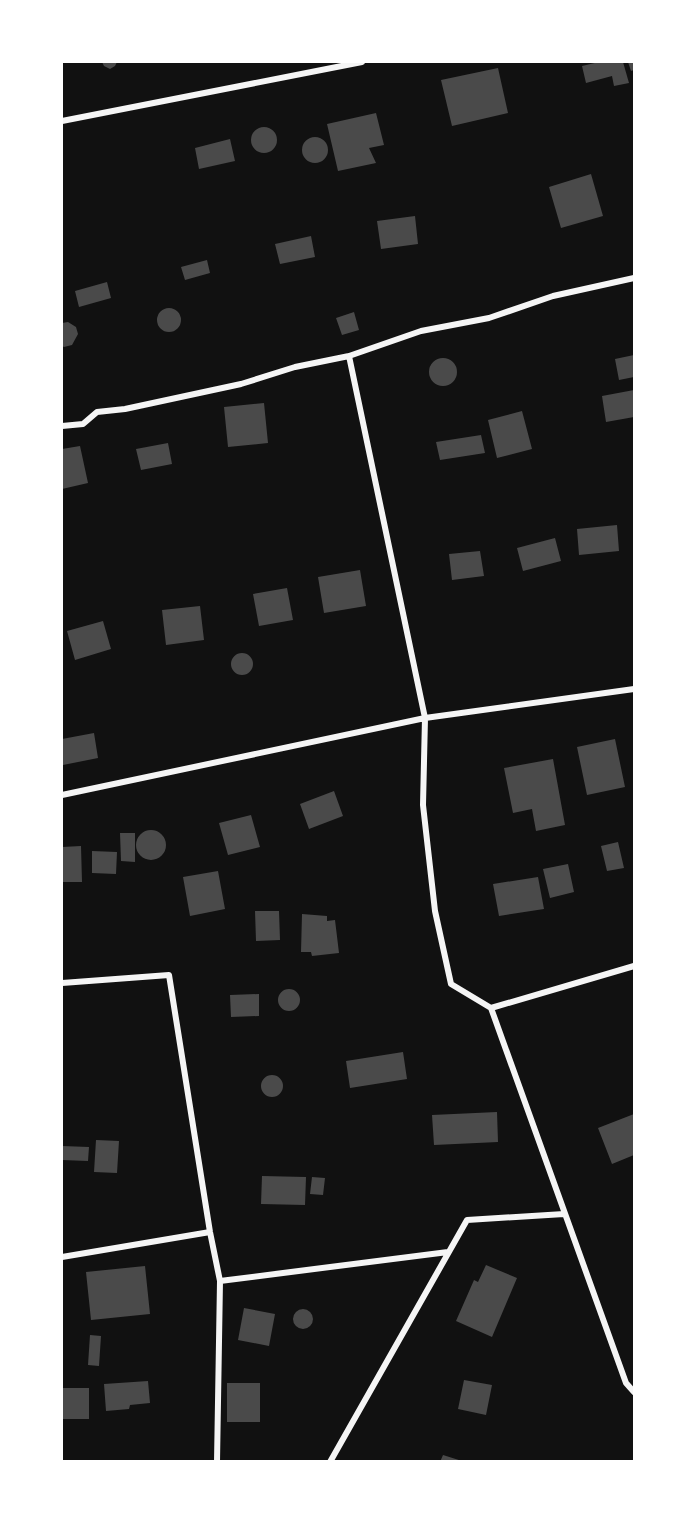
<svg xmlns="http://www.w3.org/2000/svg" width="696" height="1523" viewBox="0 0 696 1523" font-family="'Golos Text',sans-serif">
<style>
.building{fill:#4a4a4a}
.lines{fill:none;stroke-linecap:round;stroke-linejoin:round}
.minor{stroke:#f5f5f5;stroke-width:6}
</style>
<rect width="100%" height="100%" fill="#111"/>
<!-- building -->
<path class="building" d="M102,62H117L115,66L110,69L104,66Z
M599,62H623L629,83L614,86L612,76L586,83L582,66Z
M628,62H634V70L631,71Z
M498,68L508,113L452,126L441,80Z
M376,113L384,145L369,148L376,163L338,171L327,124Z
M251 140a13 13 0 1 1 26 0a13 13 0 1 1-26 0Z
M302 150a13 13 0 1 1 26 0a13 13 0 1 1-26 0Z
M230,139L235,161L199,169L195,148Z
M591,174L603,216L561,228L549,187Z
M415,216L418,244L381,249L377,221Z
M311,236L315,257L280,264L275,244Z
M207,260L210,273L185,280L181,267Z
M107,282L111,298L79,307L75,291Z
M157 320a12 12 0 1 1 24 0a12 12 0 1 1-24 0Z
M354,312L359,330L342,335L336,318Z
M68,322L76,327L78,334L72,345L64,347L62,346V323Z
M634,355V377L619,380L615,359Z
M429 372a14 14 0 1 1 28 0a14 14 0 1 1-28 0Z
M634,390V417L606,422L602,396Z
M264,403L268,443L228,447L224,407Z
M522,411L532,449L497,458L488,420Z
M481,435L485,453L440,460L436,442Z
M168,443L172,464L141,470L136,449Z
M80,446L88,483L62,489V449Z
M617,525L619,551L579,555L577,529Z
M555,538L561,561L523,571L517,548Z
M480,551L484,576L452,580L449,554Z
M360,570L366,606L324,613L318,577Z
M287,588L293,620L259,626L253,594Z
M200,606L204,640L166,645L162,610Z
M103,621L111,649L75,660L67,631Z
M231 664a11 11 0 1 1 22 0a11 11 0 1 1-22 0Z
M94,733L98,758L63,765L62,739Z
M615,739L625,787L587,795L577,747Z
M553,759L565,825L536,831L532,809L513,813L504,768Z
M334,791L343,816L309,829L300,804Z
M251,815L260,847L228,855L219,823Z
M136 845a15 15 0 1 1 30 0a15 15 0 1 1-30 0Z
M120,833H135V862L121,861Z
M618,842L624,868L607,871L601,846Z
M81,846L82,882H62V847Z
M92,851L117,852L116,874L92,873Z
M568,864L574,892L550,898L543,869Z
M218,871L225,909L190,916L183,877Z
M538,877L544,909L499,916L493,884Z
M255,911H279L280,940L256,941Z
M302,914L327,916V921L335,920L339,953L312,956L311,952H301Z
M278 1000a11 11 0 1 1 22 0a11 11 0 1 1-22 0Z
M259,994V1016L231,1017L230,995Z
M403,1052L407,1079L350,1088L346,1061Z
M261 1086a11 11 0 1 1 22 0a11 11 0 1 1-22 0Z
M497,1112L498,1142L434,1145L432,1115Z
M634,1114V1155L612,1164L598,1128Z
M96,1140L119,1141L117,1173L94,1172Z
M62,1146L89,1147L88,1161L62,1160Z
M262,1176L306,1177L305,1205L261,1204Z
M312,1177L325,1178L323,1195L310,1194Z
M486,1265L517,1278L492,1337L456,1321L474,1280L478,1282Z
M145,1266L150,1314L91,1320L86,1272Z
M244,1308L275,1314L269,1346L238,1340Z
M293 1319a10 10 0 1 1 20 0a10 10 0 1 1-20 0Z
M90,1335L101,1336L99,1366L88,1365Z
M464,1380L492,1385L486,1415L458,1409Z
M148,1381L150,1403L130,1405L129,1409L106,1411L104,1384Z
M227,1383H260V1422H227Z
M62,1388H89V1419H62Z
M443,1455L462,1461L461,1462H440Z"/>
<g class="lines">
<!-- minor -->
<path class="minor" d="M62,121L362,62
M349,356L425,718L423,805L435,911L451,984L491,1008L626,1383L634,1392
M62,426L83,424L97,412L125,409L241,384L295,367L349,356L421,331L489,318L553,296L634,278
M62,795L425,718L634,689
M62,983L169,975L210,1232L220,1281L217,1462
M491,1008L634,966
M62,1257L210,1232
M220,1281L448,1252
M330,1462L467,1220L564,1214"/>
</g>
<!-- border -->
<rect width="696" height="1523" fill="none" stroke="#ffffff" stroke-width="126"/>
</svg>
